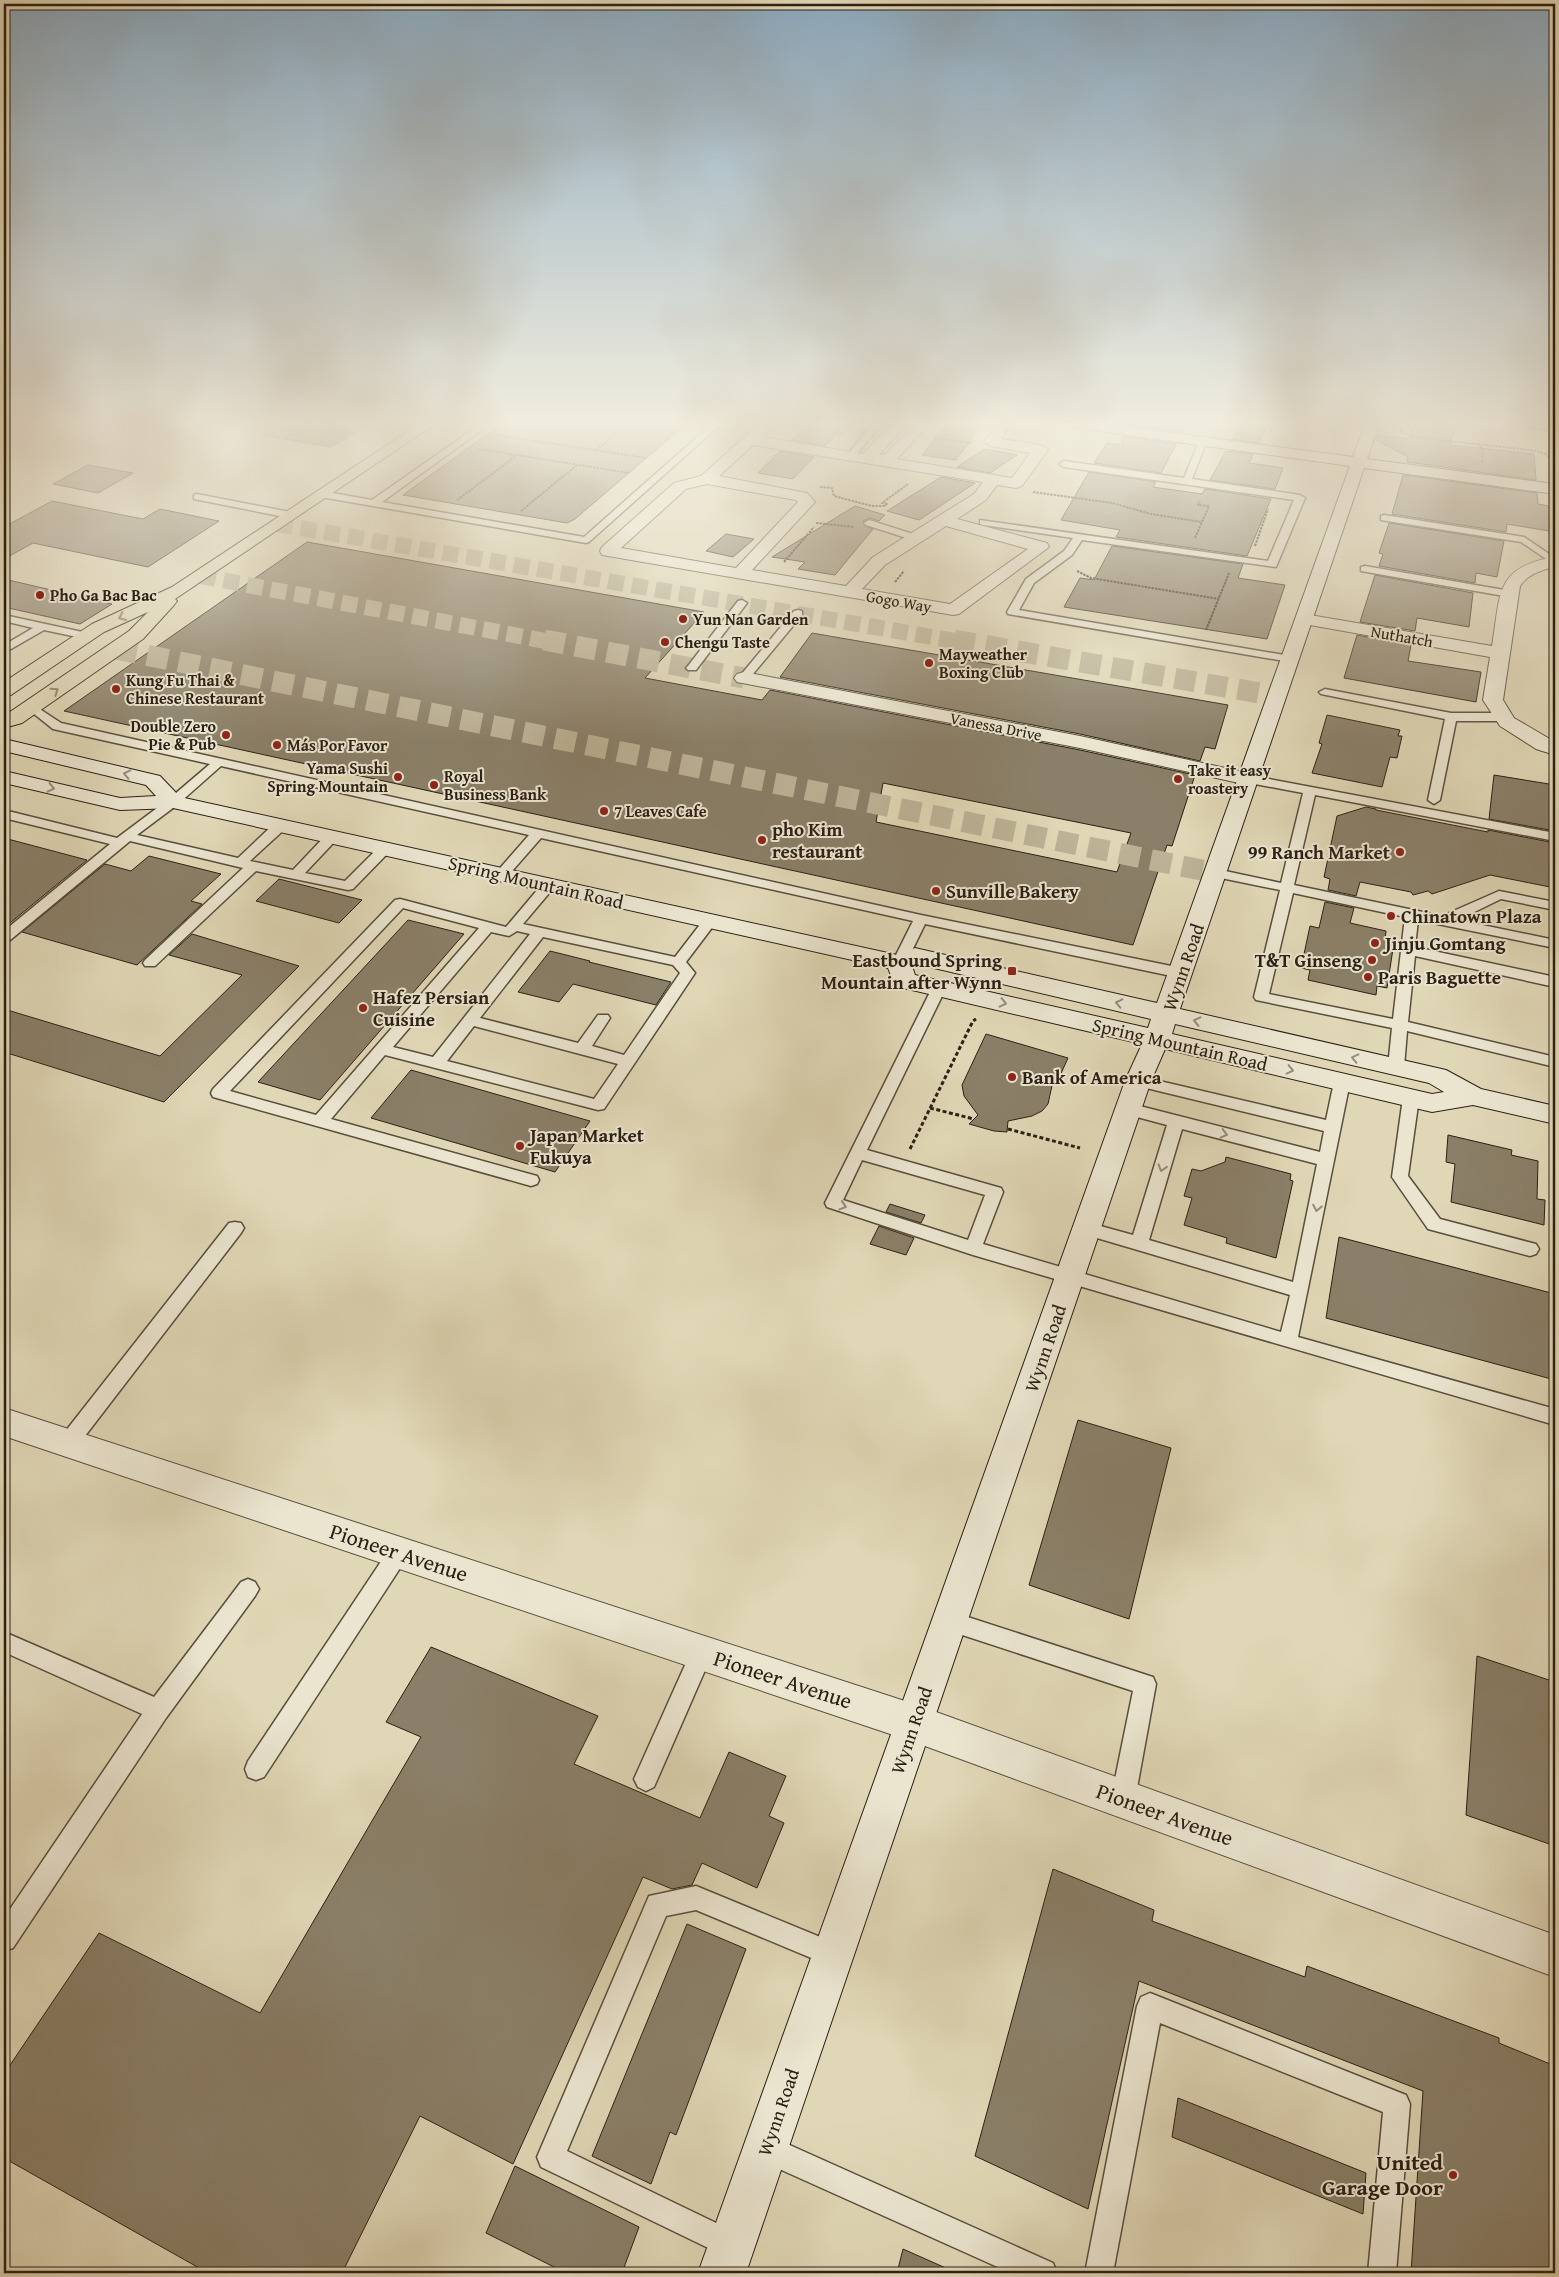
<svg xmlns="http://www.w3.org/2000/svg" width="1559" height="2277" viewBox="0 0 1559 2277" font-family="'Gentium Book Plus',serif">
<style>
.building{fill:#8a7f68;stroke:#2c2014;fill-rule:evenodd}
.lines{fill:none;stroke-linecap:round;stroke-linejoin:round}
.street-tunnel-far1{stroke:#bcb296;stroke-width:16;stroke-dasharray:16 8;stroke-linecap:butt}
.street-tunnel{stroke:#bcb296;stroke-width:21;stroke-dasharray:21 11;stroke-linecap:butt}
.lane-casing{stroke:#594e3c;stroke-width:3}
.street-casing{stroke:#594e3c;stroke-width:2}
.secondary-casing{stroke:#2c2014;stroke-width:2}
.primary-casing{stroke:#2c2014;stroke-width:2}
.path-far1{stroke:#2c2014;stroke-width:2;stroke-dasharray:2.5 1;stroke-linecap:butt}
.path{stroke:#2c2014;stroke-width:3;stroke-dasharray:4 2.5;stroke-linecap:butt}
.lane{fill:#ebe5d0;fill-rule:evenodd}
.street{fill:#ebe5d0;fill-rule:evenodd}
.secondary{fill:#ebe5d0;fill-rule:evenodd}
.primary{fill:#e0d7b6;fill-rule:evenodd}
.oneway{stroke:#867c65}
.oneway2{stroke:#958c7b}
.poi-dot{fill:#8f2418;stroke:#ebe5d0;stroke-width:2}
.labels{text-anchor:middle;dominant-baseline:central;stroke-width:4;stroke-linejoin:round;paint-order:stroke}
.far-poi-label{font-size:16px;font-weight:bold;fill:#2c2014;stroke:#ebe5d0;text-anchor:start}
.far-street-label{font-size:16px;fill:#2c2014;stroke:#ebe5d0}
.poi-label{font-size:19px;font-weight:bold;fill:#2c2014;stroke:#ebe5d0;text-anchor:start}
.street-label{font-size:19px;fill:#2c2014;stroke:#ebe5d0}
.near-street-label{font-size:22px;fill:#2c2014;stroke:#ebe5d0}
.near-poi-label{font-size:22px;font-weight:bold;fill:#2c2014;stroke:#ebe5d0;text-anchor:end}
</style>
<rect width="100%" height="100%" fill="#e0d7b6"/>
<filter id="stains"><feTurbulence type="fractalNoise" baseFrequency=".004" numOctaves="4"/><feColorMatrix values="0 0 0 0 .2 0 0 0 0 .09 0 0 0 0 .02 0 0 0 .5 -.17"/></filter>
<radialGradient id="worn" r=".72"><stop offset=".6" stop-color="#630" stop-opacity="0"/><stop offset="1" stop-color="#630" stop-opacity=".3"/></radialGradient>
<!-- building -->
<path class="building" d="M265,424H370L331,447L264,435Z
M501,424H686L575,519L567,523L403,495Z
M812,424H846L825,446L792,440Z
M947,424H983L956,460L922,455Z
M1123,424H1187L1182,432Z
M1241,424H1268L1259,443L1232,439Z
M1414,424H1456L1450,445L1534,454L1536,480L1407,462L1408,457L1376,440L1377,435L1409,439Z
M1122,436L1176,444L1161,473L1094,463L1107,443L1122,445Z
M985,449L1017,455L990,473L957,467Z
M780,451L814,457L793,479L758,473Z
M1226,451L1253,454L1249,463L1283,468L1275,489L1210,480Z
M88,465L133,473L98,493L53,484Z
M1089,472L1156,482L1153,487L1202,494L1205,489L1271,499L1247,556L1116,537L1120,530L1061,520Z
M1403,475L1537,493L1538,504L1555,507V532L1507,524L1506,532L1392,514Z
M941,477L975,483L919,520L887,511Z
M52,501L143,519L160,509L219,521L148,567L33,543L4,559V527Z
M855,506L885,515L879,521L870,518L863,521L865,526L873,529L835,575L798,569L805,562L772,557Z
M1389,523L1504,541L1497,577L1476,573L1475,583L1379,566L1383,554L1379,553Z
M726,534L754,539L733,557L706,551Z
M307,542L704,612L645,678L762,700L770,690L1080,750L1195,775L1172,846L1167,845L1133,945L64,711ZM883,783L1131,833L1117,872L876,822Z
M1112,546L1243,564L1238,578L1285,585L1267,639L1064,607L1080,578L1094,580Z
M1375,575L1473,593L1469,627L1417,618L1415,631L1360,622Z
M4,579L112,604L80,624L4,607Z
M812,633L1228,705L1215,749L1205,747L1200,761L1080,734L780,677Z
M1357,635L1411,645L1408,661L1481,672L1476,702L1344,678Z
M1327,715L1400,730L1398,736H1402L1397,758L1390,757L1382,787L1312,773L1322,744L1319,743Z
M1494,775L1555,785V831L1489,819Z
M1366,807L1376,809V810L1488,832V830L1555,843V888L1490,875L1432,894L1428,891L1413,895L1411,892L1360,882L1356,896L1328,890L1330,879L1324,877L1337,816Z
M4,838L87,860L5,927H4Z
M149,856L221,874L191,901L202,904L137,965L22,932L105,864L131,871Z
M279,879L362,900L339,923L256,901Z
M1325,902L1354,908L1350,923L1386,931L1385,940L1394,942L1387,988L1377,986L1376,995L1308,980L1310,970L1301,968L1310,926L1319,928Z
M408,920L464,934L320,1100L258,1082Z
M192,934L299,966L164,1102L4,1052V1009L160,1056L242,975L169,955Z
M550,951L590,961L589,962L671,982L656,1005L573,984L559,1002L518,992Z
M986,1034L1068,1058L1058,1080L1053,1081L1048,1104L1042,1111L1032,1116L1008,1121L1007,1132L994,1131L969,1124L978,1115L964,1096L962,1085Z
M411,1070L590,1121L555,1172L371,1118Z
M1448,1135L1512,1150L1511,1155L1538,1161L1537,1199L1545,1200L1544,1225L1451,1202L1455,1164L1446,1162Z
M1226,1157L1291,1174L1290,1180L1293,1181L1276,1258L1226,1243L1227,1238L1184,1225L1192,1198L1184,1196L1192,1169L1201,1171L1225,1162Z
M890,1204L925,1215L921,1223L886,1212Z
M879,1226L914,1238L906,1255L870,1244Z
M1339,1237L1555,1294V1380L1326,1318Z
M1078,1420L1171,1448L1129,1619L1029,1585Z
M431,1647L598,1716L574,1764L700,1818L729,1752L786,1776L769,1816L784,1823L757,1888L702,1863L692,1885L672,1889L643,1877L513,2164L420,2116L342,2273H208L4,2158V2074L99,1933L260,2013L421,1737L386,1722Z
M1477,1656L1555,1682V1846L1466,1815Z
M1053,1869L1154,1910L1152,1921L1305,1977L1307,1966L1499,2038V2043L1555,2066V2273H1411L1423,2091L1139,1981L1088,2209L975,2156Z
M687,1924L746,1949L676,2135L670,2132L651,2184L592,2156Z
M1178,2098L1366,2173L1363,2214L1172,2137Z
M515,2166L639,2227L622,2273H566L486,2233Z
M903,2249L957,2273H897Z"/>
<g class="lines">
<!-- street-tunnel-far1 -->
<path class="street-tunnel-far1" d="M277,524L961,642
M200,576L551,642"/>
<!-- street-tunnel -->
<path class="street-tunnel" d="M544,640L744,678
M954,640L1277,696
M116,649L1216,873"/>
<!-- lane casing -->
<g class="lane-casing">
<path id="lane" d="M194,424H203L199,427Z
M409,424H426L427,425L423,428Z
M481,424H490L382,502L584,537L712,424H721L589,542L586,543L321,497L316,494L321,491L372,500Z
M873,424H881L853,459H847V455Z
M1203,438L1207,441L1192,479L1300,495L1305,498L1276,567L1082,540L1072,555L1034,583L1019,610L1290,656L1294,657L1296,659L1294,661L1290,662L1008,614L1007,612L1026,579L1064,551L1073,538L983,525L980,524V520L1268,561L1294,500L1064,467L1059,464L1064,461L1184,478L1199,441Z
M197,494L290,512L295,515L290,518L194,499V495Z
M1384,515L1524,537L1555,558V565L1521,542L1381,520V516Z
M869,520L919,536L921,538L916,541L866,525L864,523Z
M1365,566L1510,591L1515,594L1510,597L1361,571V567Z
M742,600L747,603L696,670H688L686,668L688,666L738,601Z
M798,610L802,611V615L748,680H740L738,678L740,676L794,611Z
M4,615L87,633L92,636L87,639L44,630L4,653V645L33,628L4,621Z
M1325,689L1451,713H1504L1510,717L1504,721H1456L1440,800L1434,804L1428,800L1445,719L1321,694L1319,692Z
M32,704L61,723L921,915L1181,968L1186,970L1188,973L1186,976L1181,978L925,924L906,963L899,967L892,963L913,921L541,838L506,878L501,879L494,875L529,835L221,766L177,805L137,835L238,858L276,822H286L287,825L286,828L250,861L293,870L327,834L332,833L339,837L305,873L345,881L380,846L385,845L392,849L353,889L348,890L256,871L155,966H145L143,963L145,960L243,868L130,841L9,941L4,942V931L110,844L4,818V810L117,838L169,799L210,764L53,729L28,709L26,707L28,705Z
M1248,775L1555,833V841L1315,795L1294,885L1442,916L1499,891L1555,902V910L1501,899L1458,920L1555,940V948L1418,920L1415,947L1555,977V987L1415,956L1408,1022L1555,1057V1067L1407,1031L1404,1067L1401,1071H1391L1388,1067L1392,1028L1256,1000L1254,997L1280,890L1216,877L1209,873L1216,869L1281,883L1303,793L1244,782L1242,779ZM1293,893L1405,917L1393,1019L1269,994Z
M549,881L556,885L523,924L675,957L705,918H715L717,921L686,962L695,973L604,1109L598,1110L385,1055L331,1119L537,1176L539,1180L537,1184L531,1186L213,1097L211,1093L213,1089L395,900L400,899L506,927L544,882ZM403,908L479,928L316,1115L230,1091ZM517,931L530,934L433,1057L393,1047L491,932L509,936ZM543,937L673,965L680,973L624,1055L592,1046L610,1018L608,1015H598L578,1043L480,1018ZM474,1026L618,1064L594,1099L447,1061Z
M939,983L944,985L946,988L867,1150L1001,1188L1003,1192L983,1244L1281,1332L1290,1295L1080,1233L1077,1228L1080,1223L1086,1222L1133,1235L1167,1125L1122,1113L1120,1109L1122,1105L1128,1103L1320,1152L1324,1131L1138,1086L1132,1085L1130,1081L1132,1077L1138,1076L1326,1120L1334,1082L1336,1078H1348L1350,1082L1298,1337L1555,1409V1425L973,1255L827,1207L825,1203L932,988L934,985ZM1182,1129L1317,1164L1293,1282L1149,1240ZM862,1160L985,1195L968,1240L843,1200Z
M1411,1093L1417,1094L1419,1098L1408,1176L1440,1219L1536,1244L1539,1249L1536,1254L1530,1256L1428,1229L1392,1177L1403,1098L1405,1094Z
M235,1222L241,1223L244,1228L241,1233L75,1449L68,1451L61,1449L58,1443L61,1437L229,1223Z
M399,1543L406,1545L409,1552L406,1559L264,1777L256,1780L248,1777L245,1769L248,1761L392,1545Z
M248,1579L255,1582L259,1589L255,1596L166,1718L13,1948L4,1951V1918L142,1714L4,1652V1632L154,1697L241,1582Z
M949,1611L1153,1677L1156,1684L1135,1799L1131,1807L1123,1811L1115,1807L1111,1799L1133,1691L941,1628L938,1621L941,1614Z
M702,1642L710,1645L713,1652L654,1787L646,1791L638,1787L634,1779L694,1645Z
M696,1886L842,1946L845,1955L842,1964L833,1967L696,1910L666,1916L567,2151L741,2235L745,2245L741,2255L731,2259L541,2167L537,2157L649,1896Z
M1150,1993L1406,2095L1410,2104L1396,2273H1368L1383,2112L1160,2023L1113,2273H1085L1137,2006L1141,1997Z
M765,2134L1053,2263L1057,2273H1011L755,2158L751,2148L755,2138Z"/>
</g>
<!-- street casing -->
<g class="street-casing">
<path id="street" d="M763,424L770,428L762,437L863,454L891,424H906L879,455L886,454L914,424H929L897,459L1012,478L1030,453L991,446L984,442L997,424H1007L1009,427L1001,439L1040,445L1045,447L1048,450L1022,486L1016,488L997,485L986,500L957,519L1047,543L1049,547L959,614L953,615L602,555L600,551L602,547L674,483L701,476L758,425ZM753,445L983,482L974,494L873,557L846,586L752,570L815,502L807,493L719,476ZM707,484L796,500L798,502L736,568L621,548L686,489ZM946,526L1028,549L950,604L862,589L885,565Z
M1555,557V567C1541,570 1528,574 1520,586L1503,700L1514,718L1555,742V755L1536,749L1500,726L1483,700L1490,657L1304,624L1298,623L1295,619L1298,615L1304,614L1492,646C1501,594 1494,567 1555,557Z
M744,672L1080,736L1248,773L1255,775L1259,779L1255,783L1248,785L1080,748L737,682L734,678L737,674Z
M4,1408L914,1704L1555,1935V1977L914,1742L4,1436Z"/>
</g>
<!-- secondary casing -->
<g class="secondary-casing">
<path id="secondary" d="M1070,424H1106L1353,457L1365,424H1379L1367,459L1555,484V494L1364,468L1180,1009L1446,1070L1481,1089L1555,1106V1124L1473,1105L1432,1112L1165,1049L1151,1081L746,2273H698L1125,1081L1142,1044L895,986L888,968L173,808L120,810L4,783V771L120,798L156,796L146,785L4,751V739L160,776L180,797L897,955L915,948L1157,1003L1350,466L1077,428ZM917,964L1151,1019L1148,1028L915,975L912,966ZM1175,1024L1429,1083L1444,1092L1432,1094L1172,1034Z"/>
</g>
<!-- primary casing -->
<g class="primary-casing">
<path id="primary" d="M419,424H435L175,599L177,601L174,605L143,639L22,723L4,728V716L129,631L148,612L104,632L11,695L4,697V682L92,624L172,587Z"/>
</g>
<!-- path-far1 -->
<path class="path-far1" d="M1497,424L1555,431
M788,428L793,424
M1402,430L1399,431L1414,437L1537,451L1545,454L1555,462
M1547,430L1549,424
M1271,433L1275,424
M496,435L646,458
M839,436L851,424
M934,438L972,443
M536,441L559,424
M1479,443L1483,453L1482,462
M479,449L629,473
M596,450L629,424
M1545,454L1555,448
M820,487L832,488L834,496L872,506H884
M1033,492L1112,503L1151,514L1202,522
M457,500L516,456
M884,506L887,504L882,503L908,484
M521,511L577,465
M816,523L854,527
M1195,538L1209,506L1198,505L1200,501
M1255,546L1268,509
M784,562L814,527
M1077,571L1091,578L1219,599
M895,582L904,571
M1206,630L1229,573"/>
<!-- path -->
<path class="path" d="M930,1108L974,1119
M1008,1129L1080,1148
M910,1149L973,1021L976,1019"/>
<!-- lane -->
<use href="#lane" class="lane"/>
<!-- street -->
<use href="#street" class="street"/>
<!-- secondary -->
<use href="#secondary" class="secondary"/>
<!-- primary -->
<use href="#primary" class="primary"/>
</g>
<!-- one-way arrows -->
<defs><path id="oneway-chevron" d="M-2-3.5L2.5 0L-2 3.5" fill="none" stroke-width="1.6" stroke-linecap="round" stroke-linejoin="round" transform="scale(1.25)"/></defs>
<g class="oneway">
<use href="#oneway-chevron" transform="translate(122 617) rotate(155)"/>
<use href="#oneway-chevron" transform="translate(55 691) rotate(-34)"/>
</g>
<g class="oneway2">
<use href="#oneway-chevron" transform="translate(127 774) rotate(-167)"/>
<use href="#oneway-chevron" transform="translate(51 788) rotate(13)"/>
<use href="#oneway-chevron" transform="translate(1003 1003) rotate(13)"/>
<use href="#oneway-chevron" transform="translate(1119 1003) rotate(-167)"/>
<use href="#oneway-chevron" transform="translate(1197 1021) rotate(-167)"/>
<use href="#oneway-chevron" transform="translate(1355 1058) rotate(-167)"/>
<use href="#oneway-chevron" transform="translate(1290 1070) rotate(13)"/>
<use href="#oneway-chevron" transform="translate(1224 1134) rotate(14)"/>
<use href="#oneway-chevron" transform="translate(1162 1168) rotate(107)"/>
<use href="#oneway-chevron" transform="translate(843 1206) rotate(18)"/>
<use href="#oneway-chevron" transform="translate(1317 1208) rotate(101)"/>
</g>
<!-- sky -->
<linearGradient id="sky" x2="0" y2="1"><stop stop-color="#8ca9be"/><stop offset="0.57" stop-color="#f1edde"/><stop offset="1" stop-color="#f1edde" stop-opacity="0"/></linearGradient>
<rect width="1559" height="742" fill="url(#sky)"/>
<!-- markers -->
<g class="poi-dot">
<circle cx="40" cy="595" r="5"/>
<circle cx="683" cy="619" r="5"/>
<circle cx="665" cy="642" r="5"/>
<circle cx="929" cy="663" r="5"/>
<circle cx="116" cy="689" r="5"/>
<circle cx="226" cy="735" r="5"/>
<circle cx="277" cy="745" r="5"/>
<circle cx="398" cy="777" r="5"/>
<circle cx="1178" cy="779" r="5"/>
<circle cx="434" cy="785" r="5"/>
<circle cx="604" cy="811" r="5"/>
<circle cx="762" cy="840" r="5"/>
<circle cx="1400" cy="852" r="5"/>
<circle cx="936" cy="891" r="5"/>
<circle cx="1391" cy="916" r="5"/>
<circle cx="1375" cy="943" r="5"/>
<circle cx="1372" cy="960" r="5"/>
<rect x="1007" y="966" width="10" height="10" rx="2.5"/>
<circle cx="1368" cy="977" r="5"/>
<circle cx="363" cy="1008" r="5"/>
<circle cx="1012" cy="1077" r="5"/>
<circle cx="520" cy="1146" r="5"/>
<circle cx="1453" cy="2175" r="5"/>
</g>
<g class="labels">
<!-- far-poi labels -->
<g class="far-poi-label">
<text x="50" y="595">Pho Ga Bac Bac</text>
<text x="693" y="619">Yun Nan Garden</text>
<text x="675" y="642">Chengu Taste</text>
<text x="939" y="654">Mayweather<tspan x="939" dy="18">Boxing Club</tspan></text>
<text x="126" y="680">Kung Fu Thai &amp;<tspan x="126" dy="18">Chinese Restaurant</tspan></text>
<text x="216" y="726" text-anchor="end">Double Zero<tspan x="216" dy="18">Pie &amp; Pub</tspan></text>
<text x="287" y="745">Más Por Favor</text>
<text x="388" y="768" text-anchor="end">Yama Sushi<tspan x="388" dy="18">Spring Mountain</tspan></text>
<text x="1188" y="770">Take it easy<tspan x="1188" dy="18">roastery</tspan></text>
<text x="444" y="776">Royal<tspan x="444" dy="18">Business Bank</tspan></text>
<text x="614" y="811">7 Leaves Cafe</text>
</g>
<!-- far-street labels -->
<g class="far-street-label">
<text transform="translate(899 601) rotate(10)">Gogo Way</text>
<text transform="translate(1402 636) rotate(10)">Nuthatch</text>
<text transform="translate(996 726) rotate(11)">Vanessa Drive</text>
</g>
<!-- poi labels -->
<g class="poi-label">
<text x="772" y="829">pho Kim<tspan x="772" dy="22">restaurant</tspan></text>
<text x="1390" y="852" text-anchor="end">99 Ranch Market</text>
<text x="946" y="891">Sunville Bakery</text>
<text x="1401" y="916">Chinatown Plaza</text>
<text x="1385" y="943">Jinju Gomtang</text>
<text x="1002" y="960" text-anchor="end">Eastbound Spring<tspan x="1002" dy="22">Mountain after Wynn</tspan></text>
<text x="1362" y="960" text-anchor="end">T&amp;T Ginseng</text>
<text x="1378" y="977">Paris Baguette</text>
<text x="373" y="997">Hafez Persian<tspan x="373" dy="22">Cuisine</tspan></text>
<text x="1022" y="1077">Bank of America</text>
<text x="530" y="1135">Japan Market<tspan x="530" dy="22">Fukuya</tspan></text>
</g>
<!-- street labels -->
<g class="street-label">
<text transform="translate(536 882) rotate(13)">Spring Mountain Road</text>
<text transform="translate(1183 967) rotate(-71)">Wynn Road</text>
<text transform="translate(1180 1044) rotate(13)">Spring Mountain Road</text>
<text transform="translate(1045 1348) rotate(-71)">Wynn Road</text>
<text transform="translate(911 1730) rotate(-71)">Wynn Road</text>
<text transform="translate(778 2112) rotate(-71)">Wynn Road</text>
</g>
<!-- near-street labels -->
<g class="near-street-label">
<text transform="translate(399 1552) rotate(18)">Pioneer Avenue</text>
<text transform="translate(783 1679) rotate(18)">Pioneer Avenue</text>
<text transform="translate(1165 1814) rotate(20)">Pioneer Avenue</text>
</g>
<!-- near-poi labels -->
<g class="near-poi-label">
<text x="1443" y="2162">United<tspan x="1443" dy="25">Garage Door</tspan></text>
</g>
</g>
<!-- margin -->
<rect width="1559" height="2277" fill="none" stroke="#e0d7b6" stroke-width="20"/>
<rect x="5" y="5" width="1549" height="2267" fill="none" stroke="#2c2014" stroke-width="2.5"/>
<rect x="10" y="10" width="1539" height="2257" fill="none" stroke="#2c2014"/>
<rect width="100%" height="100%" filter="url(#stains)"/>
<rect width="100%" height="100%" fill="url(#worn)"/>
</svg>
